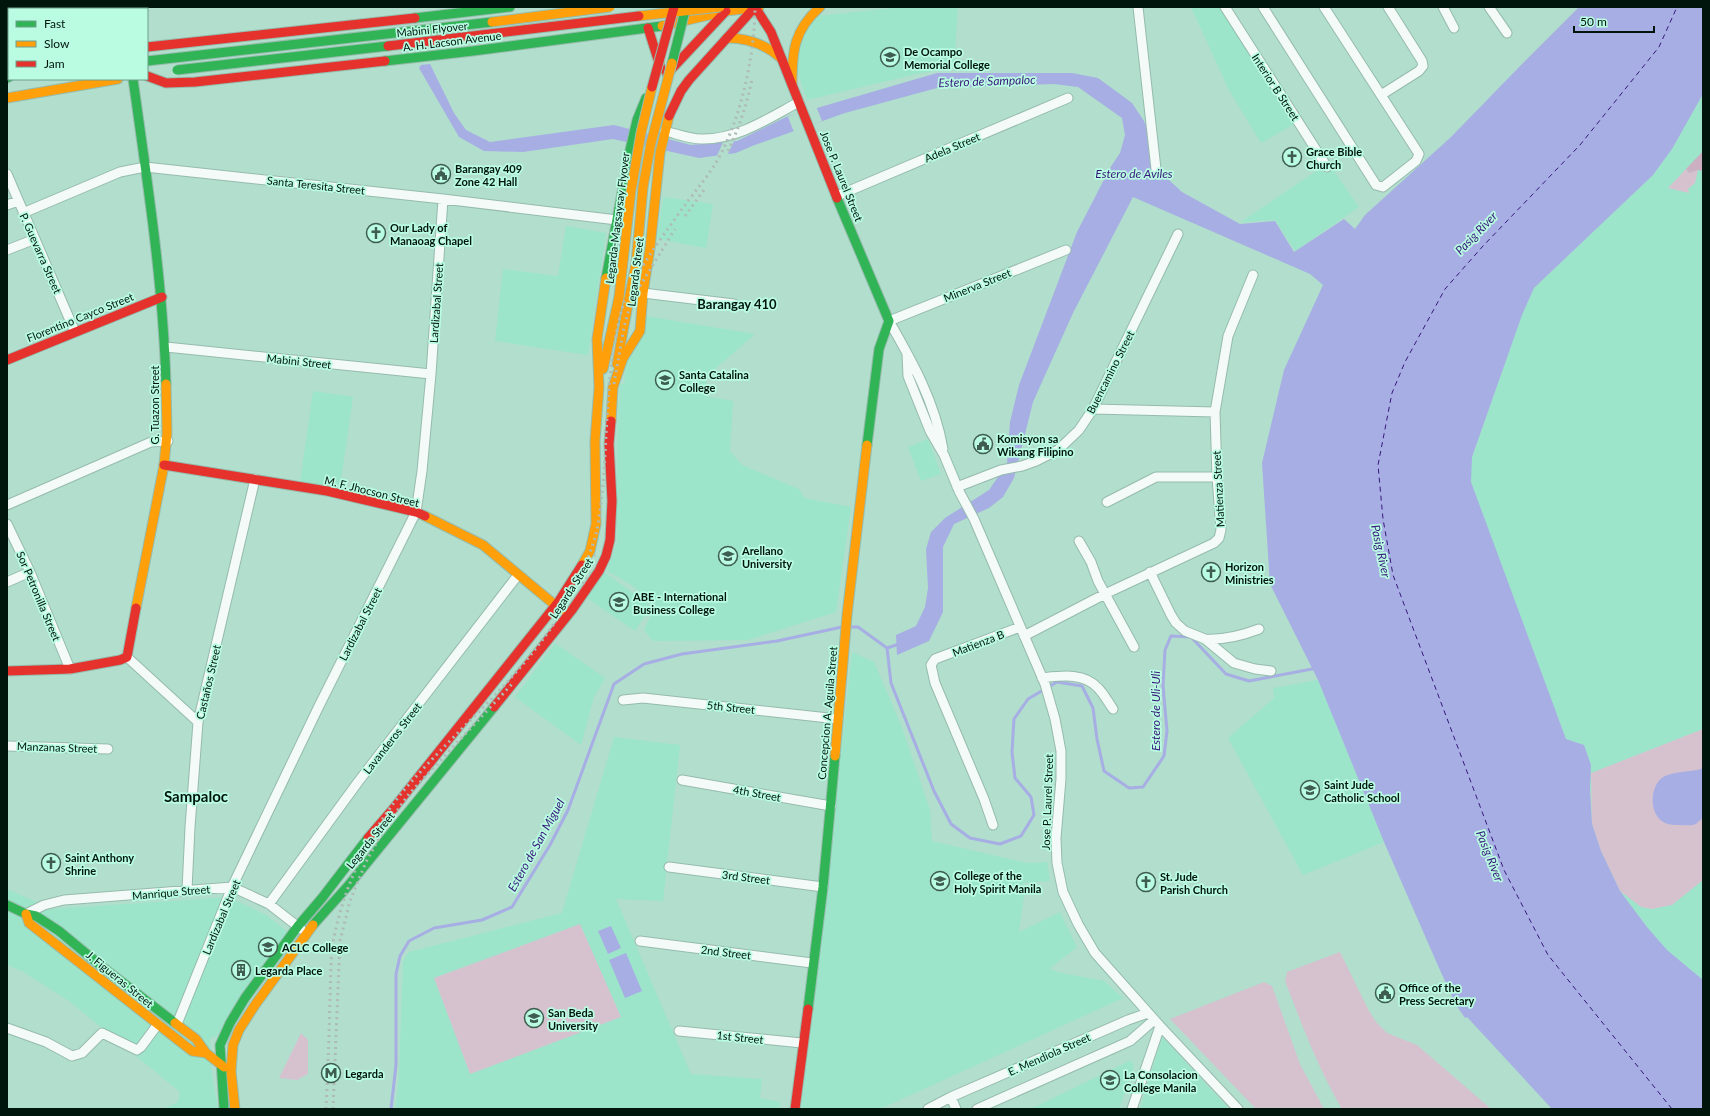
<svg xmlns="http://www.w3.org/2000/svg" width="1710" height="1116" viewBox="0 0 1710 1116" font-family="Lato,sans-serif">
<style>
.built{fill:#9ce5ca}
.green{fill:#d6c2cf}
.forest{fill:#ccb0c1}
.water{fill:#a7aee4}
.pier{fill:#b1decd}
.lines{fill:none;stroke-linecap:round;stroke-linejoin:round}
.stream{stroke:#a7aee4;stroke-width:3}
.ferry{stroke:#36187a;stroke-width:1;stroke-dasharray:5 4;stroke-linecap:butt}
.street-casing{stroke:#96bbad;stroke-width:11}
.fast-casing{stroke:#96bbad;stroke-width:11}
.slow-casing{stroke:#96bbad;stroke-width:11}
.jam-casing{stroke:#96bbad;stroke-width:11}
.street{stroke:#f3faf8;stroke-width:9}
.fast{stroke:#30b455;stroke-width:9}
.slow{stroke:#ff9f0a;stroke-width:9}
.jam{stroke:#e5322d;stroke-width:9}
.rail{stroke:#afbbb7;stroke-width:3;stroke-dasharray:2 4;stroke-linecap:butt}
.fast-bridge-casing{stroke:#96bbad;stroke-width:11;stroke-linecap:butt}
.slow-bridge-casing{stroke:#96bbad;stroke-width:11;stroke-linecap:butt}
.jam-bridge-casing{stroke:#96bbad;stroke-width:11;stroke-linecap:butt}
.fast-bridge{stroke:#30b455;stroke-width:9}
.slow-bridge{stroke:#ff9f0a;stroke-width:9}
.jam-bridge{stroke:#e5322d;stroke-width:9}
.labels{text-anchor:middle;dominant-baseline:central;stroke-width:3.5;stroke-linejoin:round;paint-order:stroke}
.street-label{font-size:11px;fill:#00160d;stroke:#b9fce2}
.poi-label{font-size:11px;font-weight:bold;fill:#00160d;stroke:#b9fce2;text-anchor:start}
.water-label{font-size:12px;font-style:italic;fill:#36187a;stroke:#b9fce2}
.quarter-label{font-size:13px;font-weight:bold;fill:#00160d;stroke:#b9fce2}
.district-label{font-size:15px;font-weight:bold;fill:#00160d;stroke:#b9fce2}
</style>
<rect width="100%" height="100%" fill="#b1decd"/>
<!-- built -->
<path class="built" d="M903,7H958L954,67L917,74L807,100L796,67L802,37L816,16Z
M1191,7H1221L1296,123L1261,143L1229,90Z
M1703,94V980L1667,950L1647,927L1620,891L1590,789L1591,765L1584,745L1566,739L1475,495L1471,482V468L1472,457L1522,315L1534,288L1653,175L1672,149Z
M1328,163L1359,207L1295,251L1275,220L1241,222Z
M663,197L713,204L706,248L657,239Z
M566,226L606,233L588,355L495,341L503,269L558,276Z
M646,316L755,334L707,376L705,396L733,401L730,451L742,465L799,489L804,498L851,507L836,612L748,640L653,641L644,630L656,604L630,584L607,571L617,542V444L620,384H624L626,361Z
M313,391L353,397L340,487L300,482Z
M928,439L941,474L921,481L908,447Z
M604,572L651,606L635,631L587,598Z
M555,643L605,678L594,697L581,745L515,697Z
M852,652L874,662L901,725L930,810L932,841L1027,863L1047,862L1050,881L1023,883L1024,896L1019,932L1060,912L1077,947L1049,969L1062,973L1104,981L1123,998L880,1109H801Z
M1318,680L1384,842L1303,875L1228,738L1274,698L1273,688Z
M614,737L680,745L663,901L616,899L691,1074L762,1079L760,1098L780,1102V1109H395L399,1077L403,962L406,956L409,952L562,913Z
M7,889L52,909L229,897L266,915L289,933L217,1036L210,1038L212,1074L218,1109H163L178,1102L180,1092L69,1001L22,971L7,965Z
M1162,1037L1229,1109H1140Z
M1131,1060L1134,1067L1119,1109H1031Z"/>
<!-- green -->
<path class="green" d="M1686,169L1689,173L1698,170L1695,183L1688,189L1689,193L1668,188Z
M1703,729V880L1672,905L1652,909L1641,907L1620,891L1601,851L1592,824L1591,773Z
M580,924L621,1017L470,1074L434,978Z
M1340,952L1369,1011L1376,1022L1387,1033L1417,1045L1490,1108L1342,1109C1318,1068 1302,1025 1285,981L1287,972Z
M1264,982L1272,986L1300,1064L1324,1109H1256L1170,1019Z
M301,1033L308,1040V1074L297,1080L279,1078Z"/>
<!-- forest -->
<path class="forest" d="M1703,151V171L1698,170L1689,173L1686,169Z"/>
<!-- water -->
<path class="water" d="M1579,7H1703V94L1672,149L1653,175L1534,288L1522,315L1472,457L1471,482L1566,739L1584,745L1591,765L1590,789L1592,824L1601,851L1620,891L1647,927L1667,950L1703,980V1109H1552L1467,1017L1465,1018L1456,1005L1439,968L1384,842L1318,680L1270,584L1262,463L1284,370L1323,285L1310,274L1133,197L1073,313L1033,402L1014,478L1003,497L989,508L954,524L943,547V612L929,641L897,655L896,635L916,626L925,607L928,588L926,549L931,532L945,518L989,490L1007,464L1010,422L1019,385L1077,232L1110,168L1120,153L1125,135L1122,118L1078,87L1054,84L937,88L845,113L752,146L736,153L699,158L613,139L523,152L484,151L459,137L419,68L421,65L430,64L454,113L466,130L490,142L614,125L691,145L737,141L786,117L937,73H1072L1098,78L1132,103L1144,121L1153,141L1157,169L1182,192L1240,224L1275,221L1294,252L1344,219L1355,229L1365,215L1451,137L1523,63Z
M1703,767V818C1700,820 1698,822 1696,824C1692,826 1685,825 1680,825C1675,825 1670,825 1665,823C1648,815 1649,784 1665,776C1677,771 1689,772 1701,769Z
M611,926L621,948L608,954L598,931Z
M626,953L642,991L625,998L609,960Z"/>
<!-- pier -->
<path class="pier" d="M816,106L822,121L794,132L788,117Z
M735,139L727,156L716,158L724,140Z"/>
<g class="lines">
<!-- stream -->
<path class="stream" d="M850,627H858L887,648L891,683L934,791L951,824L970,838L1000,844L1021,836L1034,815L1031,797L1015,778L1012,752L1014,719L1028,699L1057,682L1082,686L1093,708L1097,739L1104,771L1129,788L1143,787L1164,756L1167,731L1163,686L1165,650L1171,636L1191,637L1226,674L1249,681L1317,668
M887,648L899,644
M391,1109L396,1065V974L400,956L409,941L434,928L482,920L512,907L550,845L568,810L614,684L644,664L682,654L777,641L842,627"/>
<!-- ferry -->
<path class="ferry" d="M1672,1109L1548,955L1504,870L1393,575L1383,519L1378,465L1392,393L1405,362L1445,289L1483,246L1580,145L1659,47L1677,7"/>
<!-- street casing -->
<g class="street-casing">
<path id="street" d="M1138,7L1156,169
M1225,7L1327,167
M1263,7L1376,185L1383,187L1416,161L1419,154L1324,7
M1443,7L1454,28
M1489,7L1507,33
M40,9L49,7
M7,16H9
M1381,95L1419,71L1423,66L1422,61L1388,7
M665,131C677,134 690,139 701,139C737,140 769,118 799,102
M7,174L75,332
M837,196L1068,98
M7,205L18,201
M23,213L120,172L145,167L443,199L617,220
M7,250L35,239
M643,293L734,304
M166,347L431,374
M907,354L908,376L930,431L944,455L959,491L974,519L1045,684L1055,719L1061,751V779L1056,838L1057,863L1063,892L1078,924L1095,953L1160,1026L1238,1109
M1093,409L1215,412
M943,449C935,402 912,361 889,321L1066,250
M957,487L1001,470L1022,466L1036,461L1058,450L1079,430L1093,409L1178,234
M1107,502L1156,477H1217
M7,505L151,442L168,441
M7,524L30,572L70,669
M1079,541L1091,562L1098,581L1134,647
M1150,572L1171,615L1176,623L1185,631L1205,639L1234,663L1255,669L1271,671
M7,582L30,572
M1024,636L1105,594L1214,543L1219,538L1221,530L1217,477L1215,412L1228,336L1253,275
M1205,639C1224,640 1241,636 1259,629
M127,657L198,722
M1042,678C1060,676 1084,672 1098,688C1104,694 1108,702 1113,709
M623,700L643,698L838,719
M7,746L108,749
M682,780L831,806
M993,825L984,799L935,683L931,665L935,659L1020,627
M669,867L823,887
M187,890L190,827L198,722L255,479
M269,904L358,782L518,575
M26,914L44,905L64,900L232,887L269,904L301,929
M640,941L812,963
M177,1024L232,887L318,708L416,512L422,471L431,374L443,199
M7,1028L46,1042L72,1056L82,1053L102,1033L137,1050L141,1047L158,1024
M679,1031L802,1043
M951,1097L956,1109
M928,1109L951,1097L1128,1020L1148,1013
M977,1109L1130,1041L1154,1020
M1132,1109L1160,1026"/>
</g>
<!-- fast casing -->
<g class="fast-casing">
<path id="fast" d="M132,7V9
M415,18L510,7
M385,61L473,51L662,26
M7,78L9,77
M133,79C147,180 163,281 166,384
M837,198L889,321L879,349L867,445
M606,278L630,150L637,120L646,98
M7,905L26,914L36,916L59,931L100,965L175,1023
M313,925L348,886L494,707
M808,1009L823,887L835,756
M224,1109L220,1045L230,1023L245,998L298,926L322,898L368,838"/>
</g>
<!-- slow casing -->
<g class="slow-casing">
<path id="slow" d="M662,26L726,11L759,7
M727,38C748,38 765,44 781,58
M792,84C792,51 794,30 820,7
M7,98L118,79
M617,364L629,299
M603,369L619,297
M611,421L613,387L623,358L640,331L643,293L650,248L660,153L669,116
M425,516L483,545L561,610
M582,565L590,551L596,524L595,441L599,387L597,339L606,278
M136,608L164,465L167,433L166,384
M835,756L847,615L867,445
M26,914L29,923L192,1051L206,1053
M175,1023L196,1039L206,1053L224,1067
M235,1109L231,1071L233,1045L239,1030L255,1005L313,925"/>
</g>
<!-- jam casing -->
<g class="jam-casing">
<path id="jam" d="M755,7L771,32L837,198
M648,28L661,69
M147,47L415,18
M667,74L726,11
M147,76L166,83L195,82L385,61
M669,116L681,91L689,80L755,7
M7,360L162,297
M164,465L327,491L416,512L425,516
M7,671L70,669L120,660L127,657L136,608
M494,707L572,610L599,571L606,556L610,540L612,501L609,444L611,421
M368,838L393,809L559,601L582,565
M795,1109L808,1009"/>
</g>
<!-- street -->
<use href="#street" class="street"/>
<!-- fast -->
<use href="#fast" class="fast"/>
<!-- slow -->
<use href="#slow" class="slow"/>
<!-- jam -->
<use href="#jam" class="jam"/>
<!-- rail -->
<path class="rail" d="M728,151C739,128 747,104 752,79
M685,216L704,190
M614,384L624,327L632,299L675,229
M583,584L595,555
M326,1109C328,1072 329,1035 330,998C331,979 330,957 334,937C345,884 370,830 405,789C467,717 550,656 585,565C590,552 596,538 598,524C608,466 604,405 614,347C617,329 620,310 628,293C644,260 667,230 688,201C697,189 706,178 714,166C740,124 755,56 755,7
M333,1109L340,941L350,901L366,862L384,829L409,794L513,683"/>
<!-- fast-bridge casing -->
<g class="fast-bridge-casing">
<path id="fast-bridge" d="M147,61L492,22
M672,63L686,7
M177,70L388,46"/>
</g>
<!-- slow-bridge casing -->
<g class="slow-bridge-casing">
<path id="slow-bridge" d="M639,16L720,7
M492,22L610,7
M619,297L631,191L641,133L652,87
M629,299L636,264L643,187L651,143L672,63"/>
</g>
<!-- jam-bridge casing -->
<g class="jam-bridge-casing">
<path id="jam-bridge" d="M388,46L639,16
M652,87L674,7"/>
</g>
<!-- fast-bridge -->
<use href="#fast-bridge" class="fast-bridge"/>
<!-- slow-bridge -->
<use href="#slow-bridge" class="slow-bridge"/>
<!-- jam-bridge -->
<use href="#jam-bridge" class="jam-bridge"/>
</g>
<!-- icons -->
<defs>
<g id="university-ring" transform="scale(1)"><circle r="9.5" fill="#b9fce2" stroke="#3e5c50" stroke-width="1.5"/><path d="M0-5L7-2L0 1L-7-2ZM-4 1L0 2.5L4 1V4Q0 6-4 4Z" fill="#3e5c50"/></g>
<g id="church-ring" transform="scale(1)"><circle r="9.5" fill="#b9fce2" stroke="#3e5c50" stroke-width="1.5"/><path d="M-1.2-6h2.4v3.5h3.3v2.4h-3.3V6h-2.4V-.1h-3.3v-2.4h3.3Z" fill="#3e5c50"/></g>
<g id="civic-ring" transform="scale(1)"><circle r="9.5" fill="#b9fce2" stroke="#3e5c50" stroke-width="1.5"/><path d="M-.6-6.5H3V-4.5H.6V-3L4-1V1h2V6H-6V1h2V-1L-.6-3ZM-1.2 2.5V6h2.4V2.5Z" fill="#3e5c50"/></g>
<g id="school-ring" transform="scale(1)"><circle r="9.5" fill="#b9fce2" stroke="#3e5c50" stroke-width="1.5"/><path d="M0-5L7-2L0 1L-7-2ZM-4 1L0 2.5L4 1V4Q0 6-4 4Z" fill="#3e5c50"/></g>
<g id="building-ring" transform="scale(1)"><circle r="9.5" fill="#b9fce2" stroke="#3e5c50" stroke-width="1.5"/><path d="M-4-6H4V6H1V3H-1V6H-4ZM-2.5-4.3h1.7v1.8h-1.7ZM.8-4.3h1.7v1.8H.8ZM-2.5-1h1.7V.8h-1.7ZM.8-1h1.7V.8H.8Z" fill="#3e5c50"/></g>
<g id="metro-ring" transform="scale(1)"><circle r="9.5" fill="#b9fce2" stroke="#3e5c50" stroke-width="1.5"/><path d="M-5.5 5V-5H-3L0 0L3-5H5.5V5H3V-.5L0 4L-3-.5V5Z" fill="#3e5c50"/></g>
</defs>
<g fill-rule="evenodd">
<use href="#university-ring" x="890" y="57"/>
<use href="#church-ring" x="1292" y="157"/>
<use href="#civic-ring" x="441" y="174"/>
<use href="#church-ring" x="376" y="233"/>
<use href="#university-ring" x="665" y="380"/>
<use href="#civic-ring" x="983" y="444"/>
<use href="#university-ring" x="728" y="556"/>
<use href="#church-ring" x="1211" y="572"/>
<use href="#university-ring" x="619" y="602"/>
<use href="#school-ring" x="1310" y="790"/>
<use href="#church-ring" x="51" y="863"/>
<use href="#university-ring" x="940" y="881"/>
<use href="#church-ring" x="1146" y="882"/>
<use href="#university-ring" x="268" y="947"/>
<use href="#building-ring" x="241" y="970"/>
<use href="#civic-ring" x="1385" y="993"/>
<use href="#university-ring" x="534" y="1018"/>
<use href="#metro-ring" x="331" y="1073"/>
<use href="#university-ring" x="1110" y="1080"/>
</g>
<g class="labels">
<!-- street labels -->
<g class="street-label">
<text transform="translate(432 29) rotate(-6)">Mabini Flyover</text>
<text transform="translate(452 41) rotate(-7)">A. H. Lacson Avenue</text>
<text transform="translate(1276 87) rotate(57)">Interior B Street</text>
<text transform="translate(952 147) rotate(-23)">Adela Street</text>
<text transform="translate(842 176) rotate(68)">Jose P. Laurel Street</text>
<text transform="translate(316 185) rotate(6)">Santa Teresita Street</text>
<text transform="translate(617 218) rotate(-83)">Legarda-Magsaysay Flyover</text>
<text transform="translate(41 253) rotate(66)">P. Guevarra Street</text>
<text transform="translate(635 272) rotate(-83)">Legarda Street</text>
<text transform="translate(977 285) rotate(-22)">Minerva Street</text>
<text transform="translate(436 303) rotate(-86)">Lardizabal Street</text>
<text transform="translate(80 317) rotate(-22)">Florentino Cayco Street</text>
<text transform="translate(299 361) rotate(6)">Mabini Street</text>
<text transform="translate(1110 372) rotate(-63)">Buencamino Street</text>
<text transform="translate(154 405) rotate(-90)">G. Tuazon Street</text>
<text transform="translate(1218 489) rotate(-93)">Matienza Street</text>
<text transform="translate(372 491) rotate(14)">M. F. Jhocson Street</text>
<text transform="translate(571 588) rotate(-57)">Legarda Street</text>
<text transform="translate(39 596) rotate(67)">Sor Petronilla Street</text>
<text transform="translate(360 624) rotate(-63)">Lardizabal Street</text>
<text transform="translate(978 643) rotate(-21)">Matienza B</text>
<text transform="translate(208 682) rotate(-77)">Castaños Street</text>
<text transform="translate(731 707) rotate(6)">5th Street</text>
<text transform="translate(827 713) rotate(-85)">Concepcion A. Aguila Street</text>
<text transform="translate(392 738) rotate(-52)">Lavanderos Street</text>
<text transform="translate(57 747) rotate(2)">Manzanas Street</text>
<text transform="translate(757 793) rotate(10)">4th Street</text>
<text transform="translate(1047 802) rotate(-88)">Jose P. Laurel Street</text>
<text transform="translate(370 840) rotate(-51)">Legarda Street</text>
<text transform="translate(746 877) rotate(7)">3rd Street</text>
<text transform="translate(171 892) rotate(-5)">Manrique Street</text>
<text transform="translate(221 917) rotate(-67)">Lardizabal Street</text>
<text transform="translate(726 952) rotate(7)">2nd Street</text>
<text transform="translate(120 979) rotate(39)">J. Figueras Street</text>
<text transform="translate(740 1037) rotate(6)">1st Street</text>
<text transform="translate(1049 1054) rotate(-24)">E. Mendiola Street</text>
</g>
<!-- poi labels -->
<g class="poi-label">
<text x="904" y="51">De Ocampo<tspan x="904" dy="13">Memorial College</tspan></text>
<text x="1306" y="151">Grace Bible<tspan x="1306" dy="13">Church</tspan></text>
<text x="455" y="168">Barangay 409<tspan x="455" dy="13">Zone 42 Hall</tspan></text>
<text x="390" y="227">Our Lady of<tspan x="390" dy="13">Manaoag Chapel</tspan></text>
<text x="679" y="374">Santa Catalina<tspan x="679" dy="13">College</tspan></text>
<text x="997" y="438">Komisyon sa<tspan x="997" dy="13">Wikang Filipino</tspan></text>
<text x="742" y="550">Arellano<tspan x="742" dy="13">University</tspan></text>
<text x="1225" y="566">Horizon<tspan x="1225" dy="13">Ministries</tspan></text>
<text x="633" y="596">ABE - International<tspan x="633" dy="13">Business College</tspan></text>
<text x="1324" y="784">Saint Jude<tspan x="1324" dy="13">Catholic School</tspan></text>
<text x="65" y="857">Saint Anthony<tspan x="65" dy="13">Shrine</tspan></text>
<text x="954" y="875">College of the<tspan x="954" dy="13">Holy Spirit Manila</tspan></text>
<text x="1160" y="876">St. Jude<tspan x="1160" dy="13">Parish Church</tspan></text>
<text x="282" y="947">ACLC College</text>
<text x="255" y="970">Legarda Place</text>
<text x="1399" y="987">Office of the<tspan x="1399" dy="13">Press Secretary</tspan></text>
<text x="548" y="1012">San Beda<tspan x="548" dy="13">University</tspan></text>
<text x="345" y="1073">Legarda</text>
<text x="1124" y="1074">La Consolacion<tspan x="1124" dy="13">College Manila</tspan></text>
</g>
<!-- water labels -->
<g class="water-label">
<text transform="translate(987 81) rotate(-2)">Estero de Sampaloc</text>
<text x="1134" y="173">Estero de Aviles</text>
<text transform="translate(1476 233) rotate(-46)">Pasig River</text>
<text transform="translate(1381 551) rotate(78)">Pasig River</text>
<text transform="translate(1155 711) rotate(-90)">Estero de Uli-Uli</text>
<text transform="translate(536 845) rotate(-61)">Estero de San Miguel</text>
<text transform="translate(1490 856) rotate(68)">Pasig River</text>
</g>
<!-- quarter labels -->
<g class="quarter-label">
<text x="737" y="304">Barangay 410</text>
</g>
<!-- district labels -->
<g class="district-label">
<text x="196" y="796">Sampaloc</text>
</g>
</g>
<!-- border -->
<rect width="1710" height="1116" fill="none" stroke="#00160d" stroke-width="16"/>
<!-- legend -->
<rect x="8" y="8" width="140" height="72" fill="#b9fce2" stroke="#6fa08d"/>
<rect x="16" y="21" width="20" height="6" fill="#30b455" stroke="#6fa08d"/>
<text x="44" y="28" font-size="12" fill="#00160d">Fast</text>
<rect x="16" y="41" width="20" height="6" fill="#ff9f0a" stroke="#6fa08d"/>
<text x="44" y="48" font-size="12" fill="#00160d">Slow</text>
<rect x="16" y="61" width="20" height="6" fill="#e5322d" stroke="#6fa08d"/>
<text x="44" y="68" font-size="12" fill="#00160d">Jam</text>
<!-- scale -->
<path d="M1574 26v6h80v-6" fill="none" stroke="#00160d" stroke-width="2"/>
<text x="1580" y="26" font-size="12" fill="#00160d" stroke="#b9fce2" stroke-width="3" paint-order="stroke">50 m</text>
</svg>
